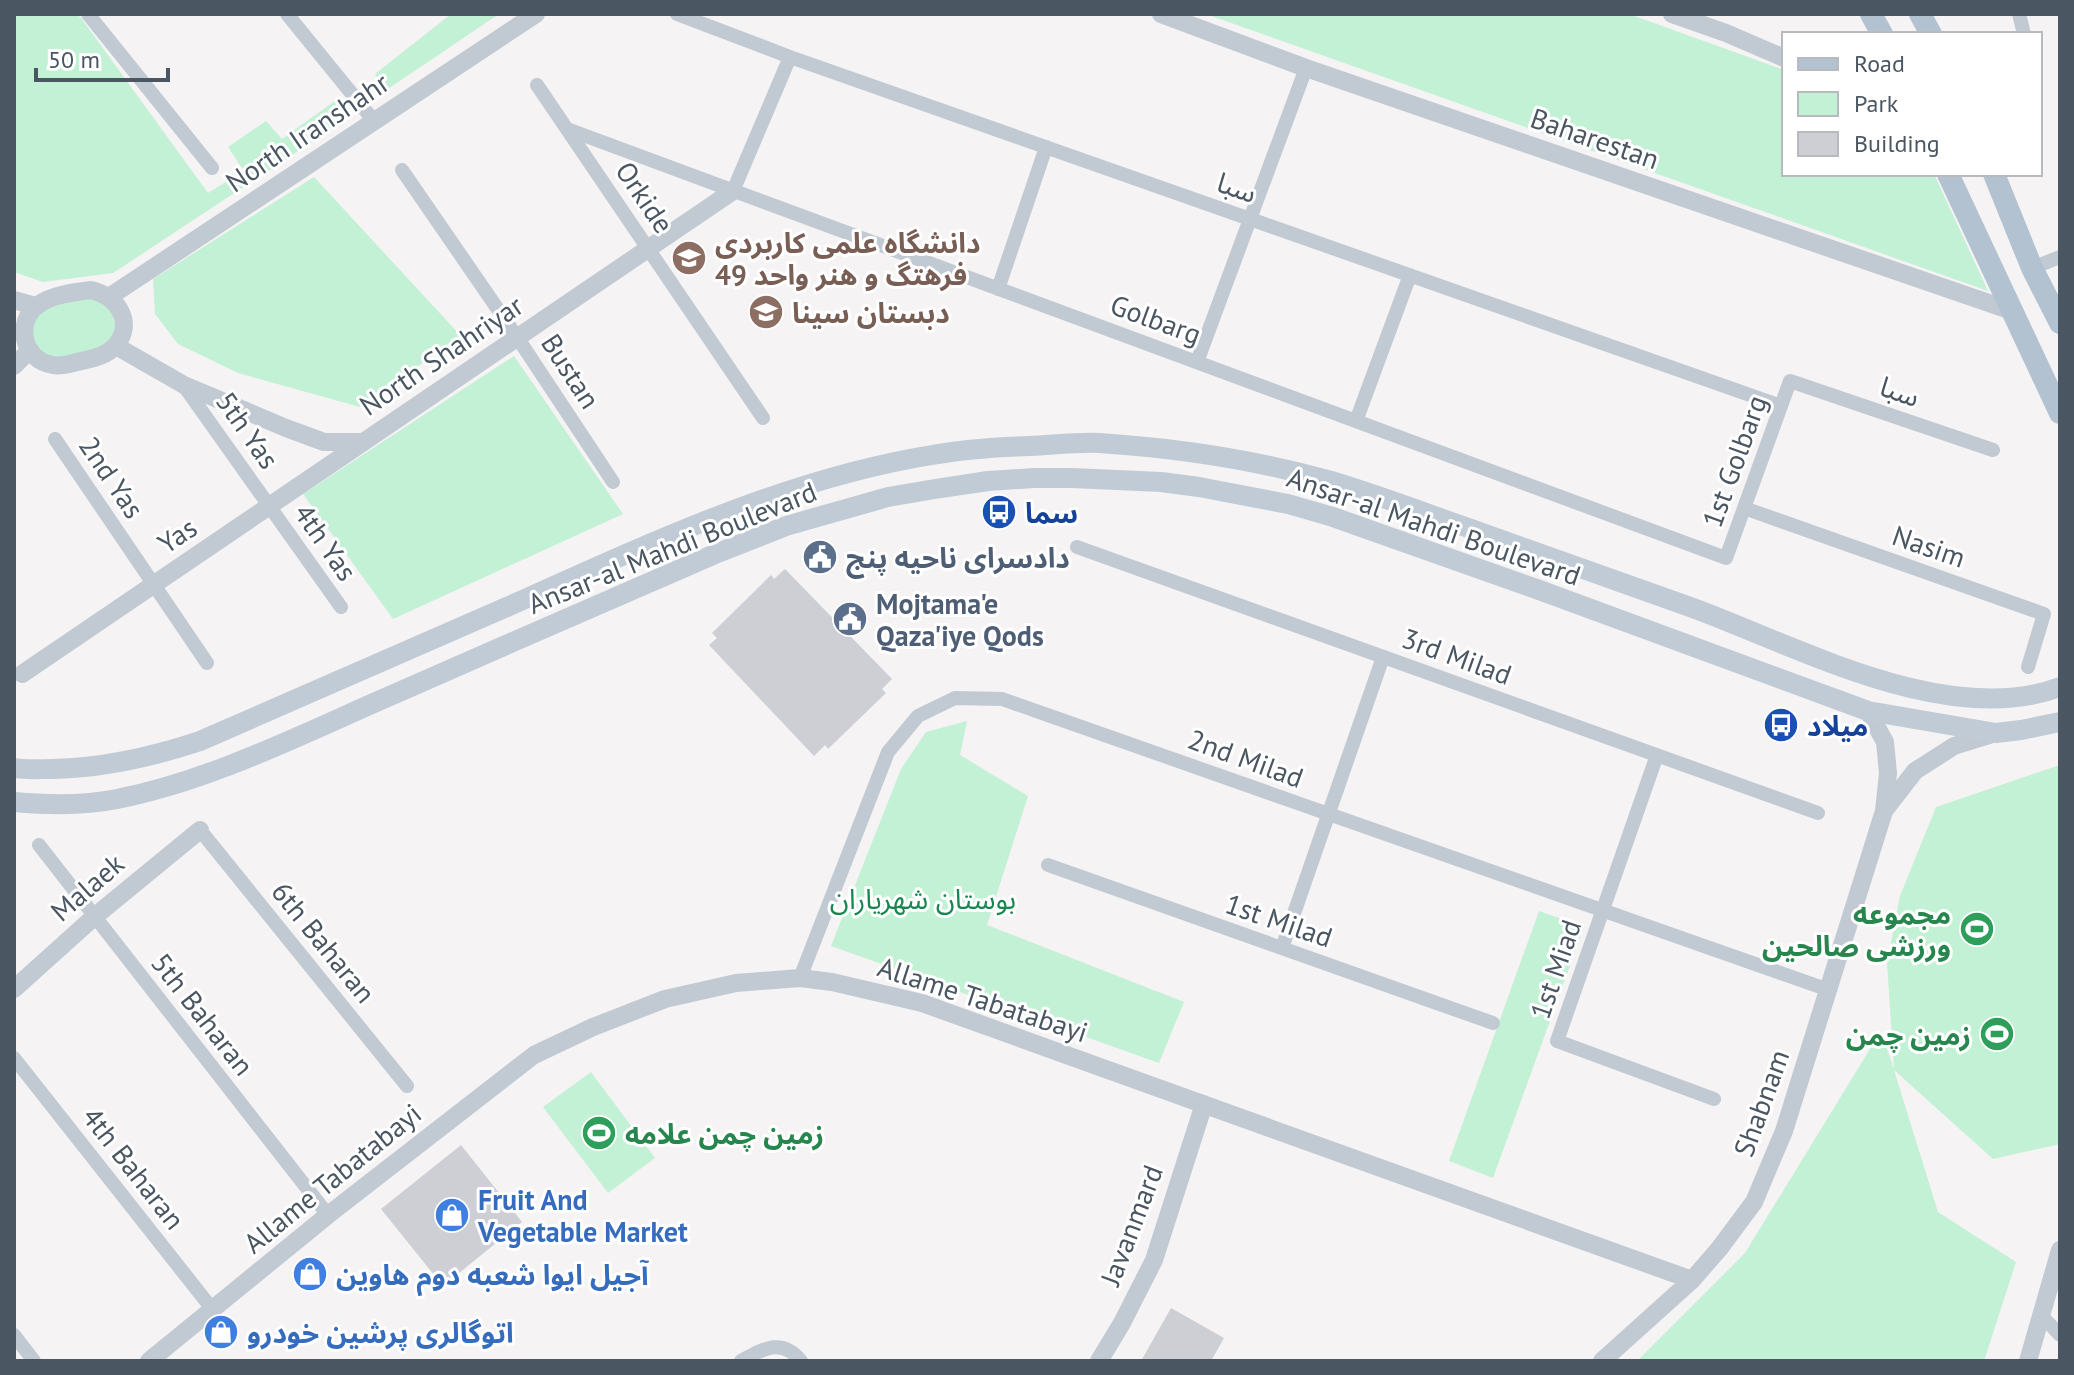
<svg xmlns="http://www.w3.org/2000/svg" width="2074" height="1375" viewBox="0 0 2074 1375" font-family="'PT Sans','Noto Sans Arabic',sans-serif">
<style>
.green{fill:#c3f1d5}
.building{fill:#cdcfd5}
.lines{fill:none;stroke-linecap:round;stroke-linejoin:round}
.minor{stroke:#c1cad2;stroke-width:14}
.tertiary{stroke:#c1cad2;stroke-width:18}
.secondary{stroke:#c1cbd6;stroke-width:20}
.primary{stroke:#b3c2d1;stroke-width:22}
.labels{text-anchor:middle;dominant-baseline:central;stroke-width:6;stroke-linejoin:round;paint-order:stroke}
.street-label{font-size:28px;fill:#4a5661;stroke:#fff}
.education-label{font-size:28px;font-weight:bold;fill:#785e54;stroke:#fff;text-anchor:start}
.transit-label{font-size:28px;font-weight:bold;fill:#164399;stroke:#fff;text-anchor:start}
.service-label{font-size:28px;font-weight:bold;fill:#4e5e75;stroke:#fff;text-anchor:start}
.park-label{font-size:28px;fill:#17864f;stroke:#fff}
.leisure-label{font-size:28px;font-weight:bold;fill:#27864d;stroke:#fff;text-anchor:end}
.shop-label{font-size:28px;font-weight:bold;fill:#366cbe;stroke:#fff;text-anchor:start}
</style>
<rect width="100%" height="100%" fill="#f5f3f3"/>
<!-- green -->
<path class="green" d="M14,14H76L81,18L208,193L244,171L228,147L266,121L282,139L339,98L353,115L113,273L43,282L14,272Z
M451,14H499L385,91L375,74Z
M1206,14H1629L1784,70V174H1934L1988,291Z
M314,177L461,336L360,407L238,373L178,344L155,314L153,279Z
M91,297L112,310L116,330L106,347L61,360L39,352C36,344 31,335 32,327C35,305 74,302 91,297Z
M514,356L623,514L393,619L303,494Z
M967,721L960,755L1028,796L987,925L1184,1002L1159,1063L831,946L901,769L926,732Z
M2060,765V1144L1993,1159L1894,1070L1938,1212L2016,1262L1984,1361H1637L1745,1253L1881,1031L1894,1069L1887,963L1900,896L1936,807Z
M1539,911L1584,927L1493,1178L1449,1161Z
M591,1072L655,1158L608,1193L543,1107Z"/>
<!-- building -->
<path class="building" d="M785,569L892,679L882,689L886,693L828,749L825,745L814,756L709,645L717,638L712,633L771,575L774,579Z
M461,1145L522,1222L443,1286L381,1209Z
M1171,1308L1224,1338L1211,1361H1141Z"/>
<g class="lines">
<!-- minor -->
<path class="minor" d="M88,14L212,168
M287,14L374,121
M677,14L790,57L1781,406
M2019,14L2024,34
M537,85L763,418
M567,129L1726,558L1790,381L1993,450
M402,170L517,337L613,482
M733,191L790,57
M2032,268L2060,257
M998,289L1046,147
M1197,362L1306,68
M184,386L341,607
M1356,421L1410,275
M55,439L207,663
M1744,508L2044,614L2028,667
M1077,547L1818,813
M1657,755L1557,1041L1714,1099
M200,830L407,1086
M39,845L328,1215
M1048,865L1493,1023
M1282,948L1383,657
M800,978L888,752L918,716L955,698L1002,699L1829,990
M14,1058L213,1310
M2040,1314L2060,1335
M14,1335L34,1361
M741,1361C763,1349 782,1337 801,1361"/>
<!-- tertiary -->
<path class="tertiary" d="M1161,14L1306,68L2012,311
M1672,14L1726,33L1784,58
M91,290C117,296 135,322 116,345C106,357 90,359 77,362C69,364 61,367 53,365C23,361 14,322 38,305C51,295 75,292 91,290Z
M109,297L536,14
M14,300L35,306
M116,346L184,385L286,428L324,442H363
M14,366L30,350
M22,674L733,191
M1884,811L1915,771L1954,746L1996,733
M14,989L94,917L200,830
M149,1361L328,1215L534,1055L593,1027L665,999L736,983L800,978L832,982L922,1003L1692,1280
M1099,1361L1122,1323L1154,1260L1204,1104
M1602,1361L1692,1280L1719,1249L1754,1202L1784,1131L1884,811L1888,773L1885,742L1868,711
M2028,1361L2060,1250"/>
<!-- secondary -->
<path class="secondary" d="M14,768C26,770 39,769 52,769C104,768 152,757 200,741C303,696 405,651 507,607C644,546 783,479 932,455C964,449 997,447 1030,446C1053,445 1076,442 1099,443C1177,448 1256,460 1331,481C1378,495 1425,513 1471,529C1545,555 1619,581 1693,608C1799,647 1948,729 2060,687
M14,802C48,805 83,806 117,799C214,780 308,731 399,692C504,646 610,599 715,554L786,526L888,497L935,489L988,481L1034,478H1072L1161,482L1199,487L1288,504L1333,517L1542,591L1868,711L1996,733L2021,730L2060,722"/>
<!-- primary -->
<path class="primary" d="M1871,14L1882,34
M1920,14L1931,34
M1948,174L2060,413
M1994,174L2032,268L2060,323"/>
</g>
<!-- icons -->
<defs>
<g id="university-disc" transform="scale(1.8)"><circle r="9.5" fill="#8d6e63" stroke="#fff"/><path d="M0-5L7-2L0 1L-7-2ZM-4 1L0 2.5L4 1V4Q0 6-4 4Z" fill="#fff"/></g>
<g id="school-disc" transform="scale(1.8)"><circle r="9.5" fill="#8d6e63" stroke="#fff"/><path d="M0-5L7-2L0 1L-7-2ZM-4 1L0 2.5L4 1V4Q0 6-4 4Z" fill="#fff"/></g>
<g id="bus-disc" transform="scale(1.8)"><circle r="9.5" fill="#1a4fb4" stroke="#fff"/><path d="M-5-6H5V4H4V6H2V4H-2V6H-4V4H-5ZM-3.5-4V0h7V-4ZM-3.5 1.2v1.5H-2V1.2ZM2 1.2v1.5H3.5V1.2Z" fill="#fff"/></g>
<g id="civic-disc" transform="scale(1.8)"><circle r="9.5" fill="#5c6f8a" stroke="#fff"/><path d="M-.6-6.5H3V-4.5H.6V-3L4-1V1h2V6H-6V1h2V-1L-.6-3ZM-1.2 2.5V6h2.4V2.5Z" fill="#fff"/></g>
<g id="stadium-disc" transform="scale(1.8)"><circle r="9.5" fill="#2e9e5b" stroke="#fff"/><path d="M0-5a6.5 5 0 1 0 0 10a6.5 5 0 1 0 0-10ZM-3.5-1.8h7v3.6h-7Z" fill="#fff"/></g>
<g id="shop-disc" transform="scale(1.8)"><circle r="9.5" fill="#3f7fe0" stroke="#fff"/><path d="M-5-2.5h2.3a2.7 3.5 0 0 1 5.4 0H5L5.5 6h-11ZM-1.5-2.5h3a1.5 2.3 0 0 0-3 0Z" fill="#fff"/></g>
</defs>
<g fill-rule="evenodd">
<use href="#university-disc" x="689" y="258"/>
<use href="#school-disc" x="766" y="312"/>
<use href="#bus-disc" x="999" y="512"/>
<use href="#civic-disc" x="820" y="557"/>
<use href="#civic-disc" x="850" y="619"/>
<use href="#bus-disc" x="1781" y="725"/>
<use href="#stadium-disc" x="1977" y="929"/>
<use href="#stadium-disc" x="1997" y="1034"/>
<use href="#stadium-disc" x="599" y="1133"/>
<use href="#shop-disc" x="452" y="1215"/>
<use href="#shop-disc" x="310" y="1274"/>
<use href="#shop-disc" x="221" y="1332"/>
</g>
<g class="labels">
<!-- street labels -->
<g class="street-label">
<text transform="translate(307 132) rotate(-34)">North Iranshahr</text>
<text transform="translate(1595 138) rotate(19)">Baharestan</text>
<text transform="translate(1237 187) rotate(19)">سبا</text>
<text transform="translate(645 197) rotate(56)">Orkide</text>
<text transform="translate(1156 319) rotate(20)">Golbarg</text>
<text transform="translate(441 355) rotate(-34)">North Shahriyar</text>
<text transform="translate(571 371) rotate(57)">Bustan</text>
<text transform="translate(1900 391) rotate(19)">سبا</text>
<text transform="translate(248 430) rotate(55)">5th Yas</text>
<text transform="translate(1734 461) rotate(-70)">1st Golbarg</text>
<text transform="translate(112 477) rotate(56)">2nd Yas</text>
<text transform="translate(1434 526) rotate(19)">Ansar-al Mahdi Boulevard</text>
<text transform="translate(177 535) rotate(-34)">Yas</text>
<text transform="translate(326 542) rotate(55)">4th Yas</text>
<text transform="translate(1929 546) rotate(19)">Nasim</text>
<text transform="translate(672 547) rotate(-22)">Ansar-al Mahdi Boulevard</text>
<text transform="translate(1457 656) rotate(20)">3rd Milad</text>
<text transform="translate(1246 758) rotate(20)">2nd Milad</text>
<text transform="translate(87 887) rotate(-41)">Malaek</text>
<text transform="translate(1279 920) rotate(19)">1st Milad</text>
<text transform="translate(324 942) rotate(51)">6th Baharan</text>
<text transform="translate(1555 969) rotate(-71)">1st Miad</text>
<text transform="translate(983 999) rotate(18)">Allame Tabatabayi</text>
<text transform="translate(203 1014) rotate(52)">5th Baharan</text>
<text transform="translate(1761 1103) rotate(-70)">Shabnam</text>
<text transform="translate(134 1168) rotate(52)">4th Baharan</text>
<text transform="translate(332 1178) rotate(-39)">Allame Tabatabayi</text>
<text transform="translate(1131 1225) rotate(-69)">Javanmard</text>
</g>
<!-- education labels -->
<g class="education-label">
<text x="715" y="242">دانشگاه علمی کاربردی<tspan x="715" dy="32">فرهتگ و هنر واحد 49</tspan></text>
<text x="792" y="312">دبستان سینا</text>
</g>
<!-- transit labels -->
<g class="transit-label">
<text x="1025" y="512">سما</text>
<text x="1807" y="725">میلاد</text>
</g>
<!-- service labels -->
<g class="service-label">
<text x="846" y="557">دادسرای ناحیه پنج</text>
<text x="876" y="603">Mojtama'e<tspan x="876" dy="32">Qaza'iye Qods</tspan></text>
</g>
<!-- park labels -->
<g class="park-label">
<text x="923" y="898">بوستان شهریاران</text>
</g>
<!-- leisure labels -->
<g class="leisure-label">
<text x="1951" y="913">مجموعه<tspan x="1951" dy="32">ورزشی صالحین</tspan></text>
<text x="1971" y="1034">زمین چمن</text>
<text x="625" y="1133" text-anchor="start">زمین چمن علامه</text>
</g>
<!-- shop labels -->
<g class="shop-label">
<text x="478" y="1199">Fruit And<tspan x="478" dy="32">Vegetable Market</tspan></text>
<text x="336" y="1274">آجیل ایوا شعبه دوم هاوین</text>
<text x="247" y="1332">اتوگالری پرشین خودرو</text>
</g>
</g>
<!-- border -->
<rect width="2074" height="1375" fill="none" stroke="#4a5661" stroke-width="32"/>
<!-- legend -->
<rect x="1782" y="32" width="260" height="144" fill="#ffffff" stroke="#b7bbc0" stroke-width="2"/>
<rect x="1798" y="58" width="40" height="12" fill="#b3c2d1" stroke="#b7bbc0" stroke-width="2"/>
<text x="1854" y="72" font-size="24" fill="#4a5661">Road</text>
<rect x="1798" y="92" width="40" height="24" fill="#c3f1d5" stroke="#b7bbc0" stroke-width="2"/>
<text x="1854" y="112" font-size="24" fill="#4a5661">Park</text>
<rect x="1798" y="132" width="40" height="24" fill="#cdcfd5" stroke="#b7bbc0" stroke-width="2"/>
<text x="1854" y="152" font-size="24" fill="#4a5661">Building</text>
<!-- scale -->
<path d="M36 68v12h132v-12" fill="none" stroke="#4a5661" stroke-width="4"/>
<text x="48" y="68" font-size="24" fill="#4a5661" stroke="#ffffff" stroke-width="6" paint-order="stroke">50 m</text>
</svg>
